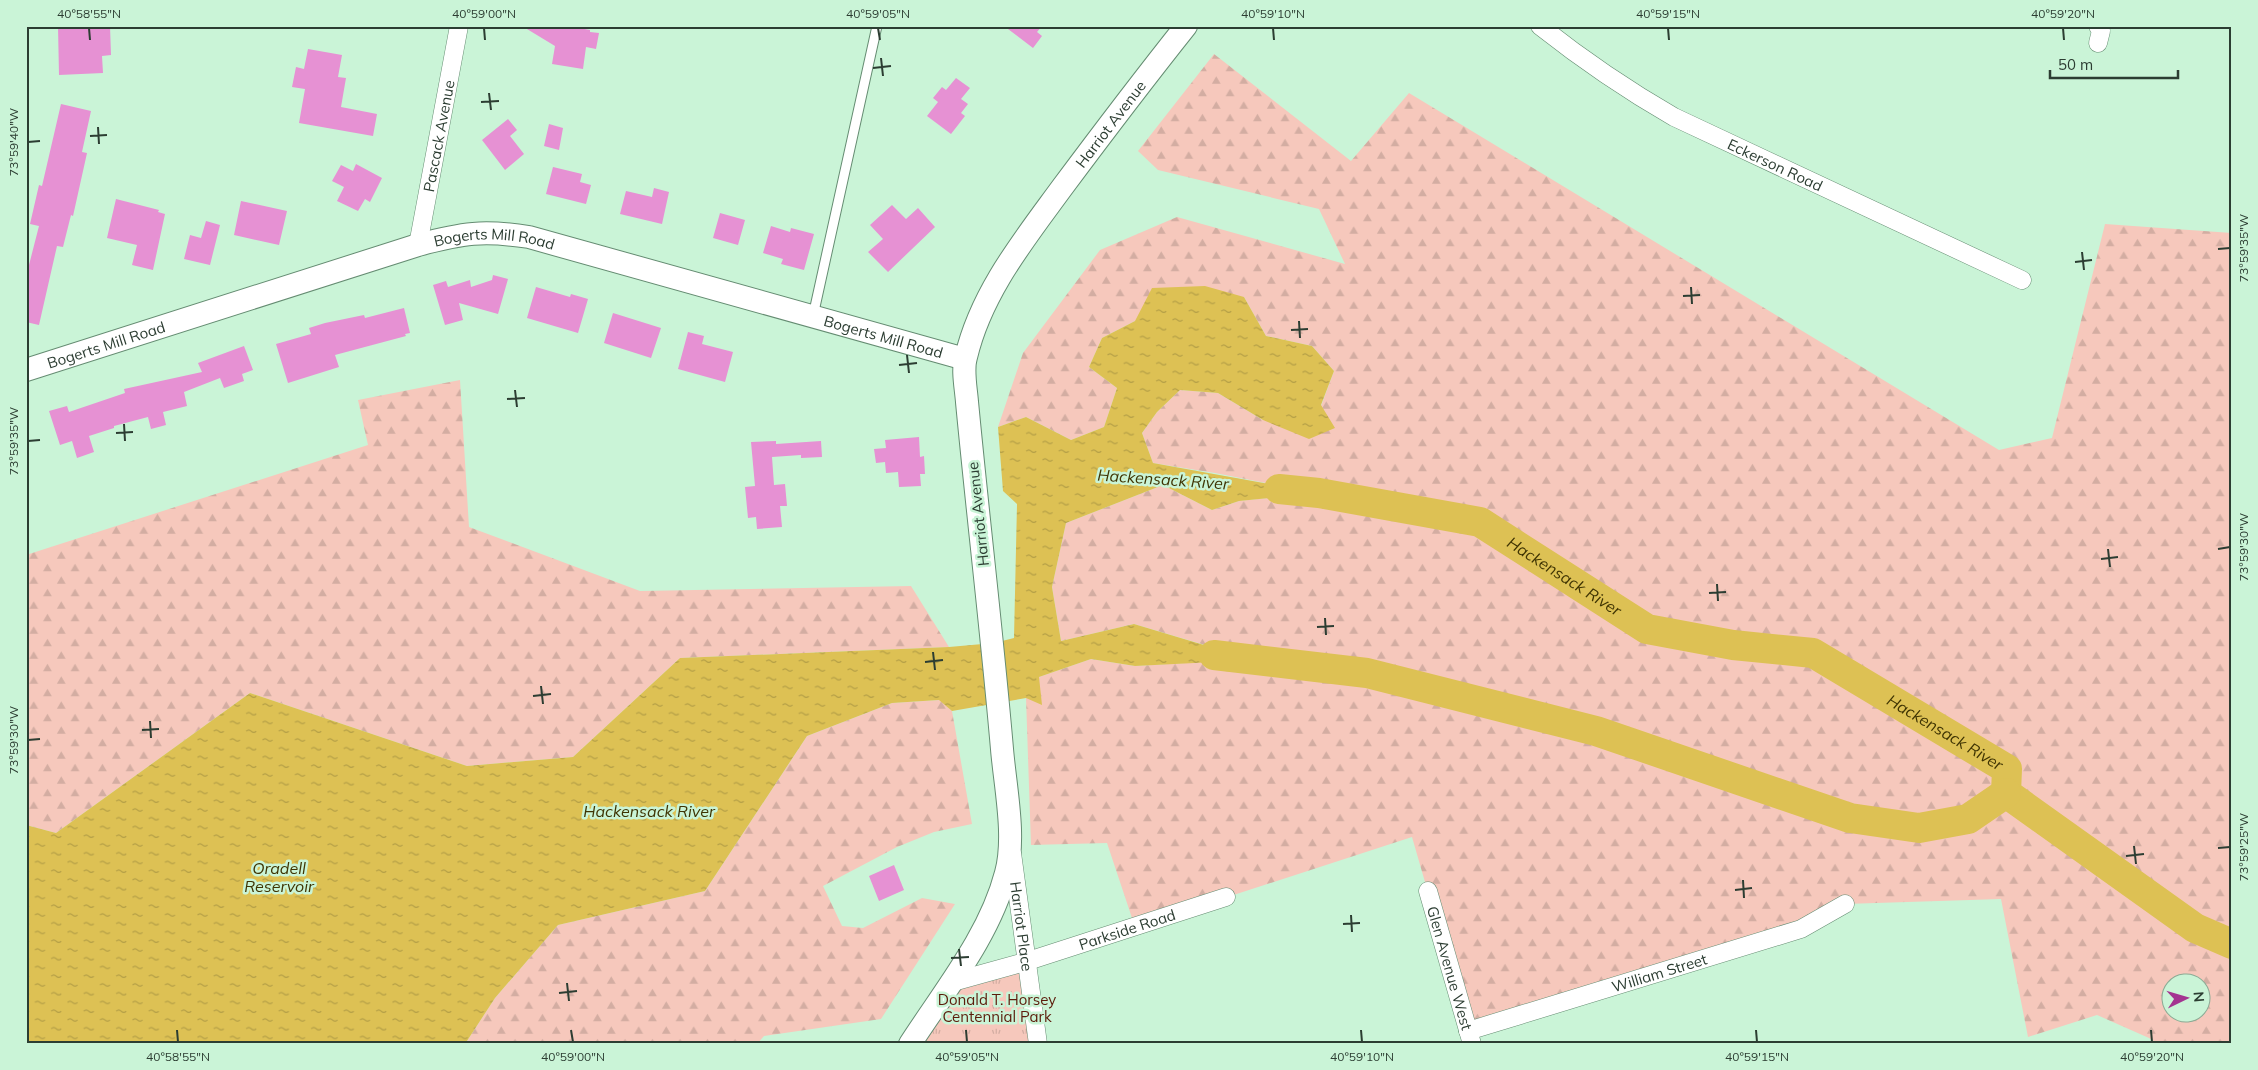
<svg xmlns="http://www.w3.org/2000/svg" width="2258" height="1070" viewBox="0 0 2258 1070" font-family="Mulish,sans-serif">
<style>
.forest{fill:url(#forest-firs);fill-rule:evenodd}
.park{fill:url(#park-tufts)}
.water{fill:url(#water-ripples)}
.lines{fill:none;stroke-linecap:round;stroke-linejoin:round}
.river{stroke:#ddc154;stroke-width:30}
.building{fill:#e691d3}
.service-casing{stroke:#658c72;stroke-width:11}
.minor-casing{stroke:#658c72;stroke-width:19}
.tertiary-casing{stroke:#658c72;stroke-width:24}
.service{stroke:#fff;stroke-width:9}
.minor{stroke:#fff;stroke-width:18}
.tertiary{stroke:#fff;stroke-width:22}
.ticks{fill:none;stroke:#2c3d32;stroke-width:2}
.labels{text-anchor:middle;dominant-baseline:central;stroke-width:5;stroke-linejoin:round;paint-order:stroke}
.street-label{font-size:15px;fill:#2c3d32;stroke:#caf4d7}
.park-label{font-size:15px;fill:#5c1c0b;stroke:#caf4d7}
.water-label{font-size:16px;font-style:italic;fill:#3f3403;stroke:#caf4d7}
.neatline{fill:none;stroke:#2c3d32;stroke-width:2}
.ticks-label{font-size:12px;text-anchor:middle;fill:#2c3d32}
</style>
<defs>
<pattern id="forest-firs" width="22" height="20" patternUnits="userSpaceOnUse" patternTransform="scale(1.25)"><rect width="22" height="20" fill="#f6c8bc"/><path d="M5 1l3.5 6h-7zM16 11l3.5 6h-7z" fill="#d3ada2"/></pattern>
<pattern id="park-tufts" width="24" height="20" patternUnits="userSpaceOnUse" patternTransform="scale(1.25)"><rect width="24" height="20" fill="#f6c8bc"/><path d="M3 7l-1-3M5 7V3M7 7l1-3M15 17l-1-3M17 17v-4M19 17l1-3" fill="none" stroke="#d3ada2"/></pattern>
<pattern id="water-ripples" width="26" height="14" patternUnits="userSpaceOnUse" patternTransform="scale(1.25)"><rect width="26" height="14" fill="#ddc154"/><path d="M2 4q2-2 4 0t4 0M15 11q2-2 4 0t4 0" fill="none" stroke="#b39e46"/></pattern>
</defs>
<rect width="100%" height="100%" fill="#caf4d7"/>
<!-- forest -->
<path class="forest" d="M1214,54L1351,161L1409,93L1999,450L2052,438L2105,224L2232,233V1044H2158L2149,1038L2097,1015L2028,1037L2001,899L1845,904L1801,929L1468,1031L1412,837L1135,927L1107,843L1031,845L1026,698L1039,677L1091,659L1135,666L1252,659L1134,624L1061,641L1052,587L1066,523L1163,485L1212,510L1239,501L1317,493L1215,473L1153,463L1142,433L1157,412L1180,390L1218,393L1263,420L1321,406L1334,371L1312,346L1266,336L1244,297L1135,321L1102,338L1089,367L1117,388L1104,427L1071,440L1026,417L998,427L1023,353L1100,250L1177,217L1345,264L1319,209L1158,170L1138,151ZM2170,982H2200V1012H2170Z
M460,380L469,527L640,591L911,586L949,647L680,658L573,757L467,766L250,693L56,833L26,825V555L368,445L358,400Z
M940,700L952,711L972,824L934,832L897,847L823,886L842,926L863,928L922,898L955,904L881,1019L764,1036L757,1044H465L495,998L558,925L705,891L807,736L892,703Z"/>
<!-- park -->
<path class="park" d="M1028,961L1038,1044H910L949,983Z"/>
<!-- water -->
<path class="water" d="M1205,286L1244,297L1266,336L1312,346L1334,371L1321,405L1335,428L1309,439L1263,420L1218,393L1180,390L1157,412L1142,433L1153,463L1319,493L1239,501L1212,510L1163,485L1066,523L1052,587L1061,641L1134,624L1254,660L1135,666L1091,659L1039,677L1042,705L1026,698L952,711L939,700L892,703L807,736L705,891L558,925L495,998L465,1044H26V825L56,833L250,693L467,766L573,757L680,658L949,647L994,643L1014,638L1017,504L1003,491L998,427L1026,417L1071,440L1104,427L1117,388L1089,367L1102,338L1135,321L1152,288Z"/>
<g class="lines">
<!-- river -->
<g class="river">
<path id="s1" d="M1279,489L1319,493L1480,522L1647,629L1733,645L1813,653L2007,769L2006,793L2195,928L2232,944"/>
<path d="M1214,655L1367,673L1596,731L1850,818L1919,828L1968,819L2006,793"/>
</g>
</g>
<!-- building -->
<path class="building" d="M58,26H110L111,55L102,56L103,73L59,75Z
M522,26H568L590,30V32L599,33L596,49L586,47L583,69L552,64L555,46Z
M1004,26H1042L1037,32L1042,36L1033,48Z
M308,49L342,55L338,77L346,78L341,107L377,114L373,136L299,123L305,89L292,87L296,67L304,69Z
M956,78L970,88L961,99L968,104L961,113L965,116L951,134L927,116L938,102L933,98L942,87L946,90Z
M61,104L91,111L82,152L87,153L73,216L71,215L63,247L57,246L39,325L26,322V264L29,265L39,226L30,224L39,185L42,186Z
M508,119L517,130L510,136L524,154L505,170L482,140Z
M549,124L563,128L559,150L544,146Z
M356,164L382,178L370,202L365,199L358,211L337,201L344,187L332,181L341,165L353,171Z
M553,167L582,174L580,182L591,185L586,204L546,194Z
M654,188L669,192L662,224L620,214L626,191L652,197Z
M116,199L159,210L158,212L165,214L153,270L132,265L137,245L107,238Z
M241,201L287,211L279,245L234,235Z
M892,205L906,219L918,208L935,227L888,272L868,252L883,239L870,225Z
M720,213L745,220L738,245L713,238Z
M206,221L220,225L210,265L184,259L190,235L201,238Z
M771,226L790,232L791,228L814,234L804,270L781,264L783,259L763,253Z
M493,275L508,279L498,314L459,303L463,320L445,325L433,285L446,281L448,287L470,280L471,287L492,280Z
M536,287L570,297L571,294L588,299L578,333L527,318Z
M404,308L410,333L405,334L406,336L335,355L339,367L288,383L276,344L311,334L309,328L325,323L364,315L365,318Z
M613,313L661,328L651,358L604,343Z
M688,332L704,336L702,344L733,352L725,382L678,369Z
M244,346L253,370L242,374L244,381L224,388L220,378L184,392L187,406L163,412L166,425L151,429L148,417L114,426V428L89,436L94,452L77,458L72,441L60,445L49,411L67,406L69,412L125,393L124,389L202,372L198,363Z
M919,437L920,457L924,456L925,474H920L921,486L899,487L898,472L886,473L885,462L876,463L874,449L886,448L885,440Z
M776,441V444L821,441L822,457L801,458V455L772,457L774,485L785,484L787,506H780L782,527L757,529L756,517L748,518L745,487L755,486L751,442Z
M894,865L904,890L879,901L869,876Z"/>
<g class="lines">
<!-- service casing -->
<g class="service-casing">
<path id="service" d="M813,316L877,26"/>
</g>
<!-- minor casing -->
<g class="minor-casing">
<g id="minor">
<path id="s2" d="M1540,26C1583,60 1627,90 1674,117L2022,280"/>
<path d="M2098,26L2101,31L2098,43"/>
<path id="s3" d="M418,245L459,26"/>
<path id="s4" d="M1012,853L1038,1044"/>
<path id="s5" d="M1428,891L1472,1044"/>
<path id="s6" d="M949,983L1028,961L1226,897"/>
<path id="s7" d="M1468,1031L1801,929L1845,904"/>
</g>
</g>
<!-- tertiary casing -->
<g class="tertiary-casing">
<g id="tertiary">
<path id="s8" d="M26,370L418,245C463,233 483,230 529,237L965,359"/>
<path id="s9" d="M910,1044C945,990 990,935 1006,873C1016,837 1005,786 1002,749C992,633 978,518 967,402C966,388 962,370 966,357C981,293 1023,241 1061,189C1102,134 1143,80 1186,26"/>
</g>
</g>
<!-- service -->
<use href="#service" class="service"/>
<!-- minor -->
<use href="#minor" class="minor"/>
<!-- tertiary -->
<use href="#tertiary" class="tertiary"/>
</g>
<!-- ticks -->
<path class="ticks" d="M89,28L90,40M484,28L485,40M878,28L880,40M1273,28L1274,40M1668,28L1669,40M2063,28L2064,40M881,58L883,76M873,68L891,66M489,93L491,110M481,102L499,101M98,127L99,144M90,136L107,135M28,142L40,141M2218,249L2230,248M2082,252L2084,270M2075,262L2092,260M1691,287L1692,304M1683,296L1700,295M1299,321L1300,338M1291,330L1308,329M907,355L909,373M899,365L917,363M515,390L517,407M507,399L525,398M124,424L125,441M116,433L133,432M28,441L40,440M2108,549L2110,567M2218,549L2230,547M2101,559L2118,557M1717,584L1718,601M1709,593L1726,592M1325,618L1326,635M1317,627L1334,626M933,652L935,670M925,662L943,660M541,686L543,704M533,696L551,694M150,721L151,738M142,730L159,729M28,740L40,739M2134,846L2136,864M2218,848L2230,847M2126,856L2144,854M1743,880L1744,898M1735,890L1752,888M1351,915L1352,932M1343,924L1360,923M959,949L961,966M951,958L969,957M567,983L569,1001M559,993L577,991M177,1030L178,1042M571,1030L573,1042M966,1030L967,1042M1361,1030L1362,1042M1756,1030L1757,1042M2151,1030L2152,1042"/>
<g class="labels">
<!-- street labels -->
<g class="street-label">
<text stroke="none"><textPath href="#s9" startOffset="992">Harriot Avenue</textPath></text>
<text stroke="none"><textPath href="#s3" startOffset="111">Pascack Avenue</textPath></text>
<text stroke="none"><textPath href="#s2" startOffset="274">Eckerson Road</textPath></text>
<text stroke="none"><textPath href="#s8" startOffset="489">Bogerts Mill Road</textPath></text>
<text stroke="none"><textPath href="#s8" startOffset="892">Bogerts Mill Road</textPath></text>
<text stroke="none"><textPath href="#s8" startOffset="84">Bogerts Mill Road</textPath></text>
<text transform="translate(978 514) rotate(-96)">Harriot Avenue</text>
<text stroke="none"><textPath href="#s4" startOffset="74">Harriot Place</textPath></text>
<text stroke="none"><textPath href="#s6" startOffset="186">Parkside Road</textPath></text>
<text stroke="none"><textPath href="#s5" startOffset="80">Glen Avenue West</textPath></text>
<text stroke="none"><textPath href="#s7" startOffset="200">William Street</textPath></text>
</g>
<!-- park labels -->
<g class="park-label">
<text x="997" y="999">Donald T. Horsey<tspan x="997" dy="17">Centennial Park</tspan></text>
</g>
<!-- water labels -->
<g class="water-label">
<text transform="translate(1163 479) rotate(4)">Hackensack River</text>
<text stroke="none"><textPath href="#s1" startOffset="304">Hackensack River</textPath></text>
<text stroke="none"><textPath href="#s1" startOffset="724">Hackensack River</textPath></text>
<text x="649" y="811">Hackensack River</text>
<text x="279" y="868">Oradell<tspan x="279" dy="18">Reservoir</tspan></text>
</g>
</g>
<!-- border -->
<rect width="2258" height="1070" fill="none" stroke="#caf4d7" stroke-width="55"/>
<!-- north arrow -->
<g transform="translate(2186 998) rotate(85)"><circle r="24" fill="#caf4d7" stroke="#8bab95"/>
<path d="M0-4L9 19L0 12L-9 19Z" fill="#a43491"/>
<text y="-8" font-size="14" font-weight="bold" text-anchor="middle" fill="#2c3d32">N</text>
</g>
<!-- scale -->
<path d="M2050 70v8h128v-8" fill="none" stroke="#2c3d32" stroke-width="2.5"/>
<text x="2058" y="70" font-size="15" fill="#2c3d32" stroke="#caf4d7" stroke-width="4" paint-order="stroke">50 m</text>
<rect x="28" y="28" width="2202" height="1014" class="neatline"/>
<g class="ticks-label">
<text x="89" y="18">40°58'55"N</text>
<text x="484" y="18">40°59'00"N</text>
<text x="878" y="18">40°59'05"N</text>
<text x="1273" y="18">40°59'10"N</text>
<text x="1668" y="18">40°59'15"N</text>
<text x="2063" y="18">40°59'20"N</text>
<text transform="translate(14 142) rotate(-90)" y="4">73°59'40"W</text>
<text transform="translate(2244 248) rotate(-90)" y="4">73°59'35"W</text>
<text transform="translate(14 441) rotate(-90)" y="4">73°59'35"W</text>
<text transform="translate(2244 547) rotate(-90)" y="4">73°59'30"W</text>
<text transform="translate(14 740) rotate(-90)" y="4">73°59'30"W</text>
<text transform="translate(2244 847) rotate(-90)" y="4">73°59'25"W</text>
<text x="178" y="1061">40°58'55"N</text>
<text x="573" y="1061">40°59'00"N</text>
<text x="967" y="1061">40°59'05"N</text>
<text x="1362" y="1061">40°59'10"N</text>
<text x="1757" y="1061">40°59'15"N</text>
<text x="2152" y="1061">40°59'20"N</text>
</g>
</svg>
